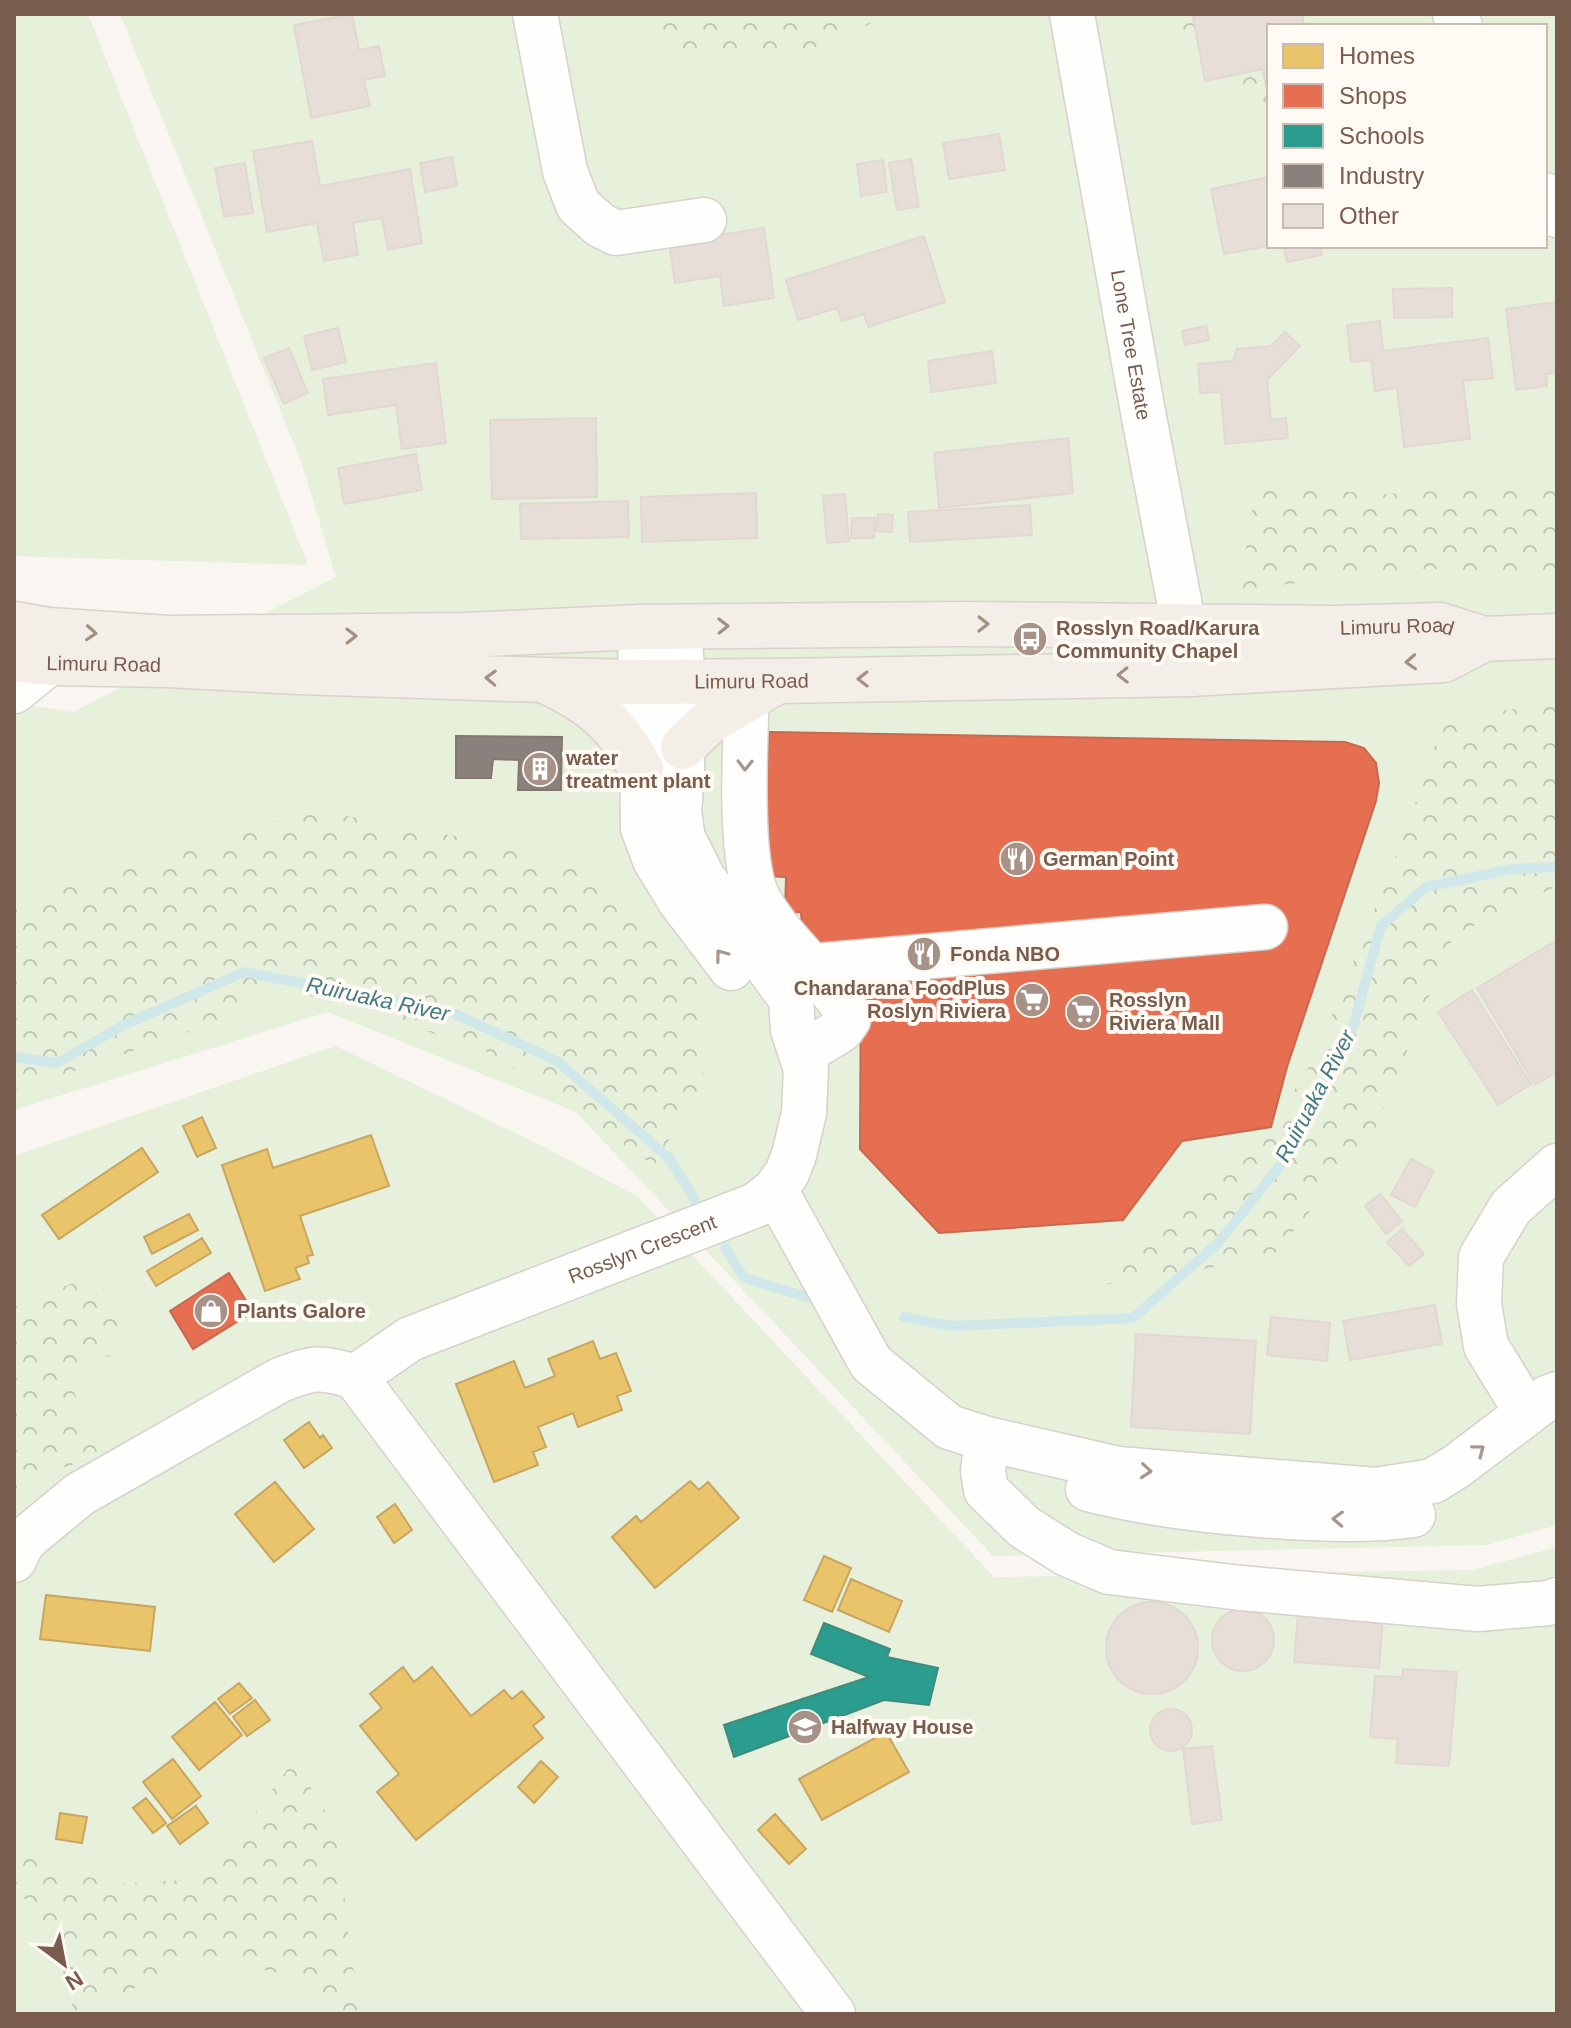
<svg xmlns="http://www.w3.org/2000/svg" width="1571" height="2028" viewBox="0 0 1571 2028" font-family="Helvetica,sans-serif">
<style>
.green{fill:#e7f0db;fill-rule:evenodd}
.forest{fill:url(#forest-crowns)}
.homes{fill:#e9c46a;stroke:#c8a561;stroke-width:2}
.shops{fill:#e76f51;stroke:#c66950;stroke-width:2}
.schools{fill:#2a9d8f;stroke:#428a7b;stroke-width:2}
.industry{fill:#8a817c;stroke:#85766e;stroke-width:2}
.lines{fill:none;stroke-linecap:round;stroke-linejoin:round}
.stream{stroke:#d0e8ea;stroke-width:10}
.building{fill:#e6ded7;stroke:#e2d8d2;stroke-width:2}
.minor-casing{stroke:#d7d1cb;stroke-width:47}
.major-casing{stroke:#dad1cc;stroke-width:47}
.minor{stroke:#fefefd;stroke-width:44}
.major{stroke:#f3eee8;stroke-width:44}
.oneway{stroke:#a48f83}
.oneway2{stroke:#a8958b}
.labels{text-anchor:middle;dominant-baseline:central;stroke-width:8;stroke-linejoin:round;paint-order:stroke}
.street-label{font-size:20px;fill:#7a5c4d;stroke:#fffaf3}
.poi-label{font-size:20px;font-weight:bold;fill:#7a5c4d;stroke:#fffaf3;text-anchor:start}
.water-label{font-size:22px;font-style:italic;fill:#437c86;stroke:#fffaf3}
</style>
<defs>
<pattern id="forest-crowns" width="20" height="18" patternUnits="userSpaceOnUse" patternTransform="scale(2)"><rect width="20" height="18" fill="#e7f0db"/><path d="M2 6a3 3 0 1 1 6 0M12 15a3 3 0 1 1 6 0" fill="none" stroke="#c0c6b4"/></pattern>
</defs>
<rect width="100%" height="100%" fill="#f9f5f0"/>
<!-- green -->
<path class="green" d="M14,14H88L308,565L14,556Z
M120,14H1557V1525L1486,1545L993,1556L576,1112L328,1012L14,1110V703L73,712L336,577L302,464ZM1269,26H1545V246H1269Z
M336,1046L544,1147L637,1196L994,1577L1473,1570L1557,1547V2014H14V1156Z"/>
<!-- forest -->
<path class="forest" d="M652,14H893L792,57L666,50Z
M1166,14H1522L1517,26H1269V116Z
M1557,484V571L1415,569L1239,590L1256,487L1386,494Z
M1557,703V886L1454,935L1372,1137L1271,1258L1083,1288L1210,1185L1255,1152L1315,1057L1404,836L1444,719Z
M313,810L514,847L612,882L697,969L704,1079L654,1166L491,1053L342,1002L275,989L214,1023L14,1092V903Z
M92,1275L122,1312V1351L66,1372L99,1457L33,1476L14,1499V1303L39,1297Z
M294,1761L338,1831L351,1963L373,2014H332L283,1973L187,1958L89,2014H76L31,1901L14,1896V1853L111,1884L204,1879Z"/>
<!-- homes -->
<path class="homes" d="M202,1117L216,1148L197,1157L183,1126Z
M371,1135L389,1186L300,1216L313,1255L307,1256L309,1263L295,1268L300,1279L265,1291L222,1165L267,1149L273,1168Z
M142,1148L158,1172L59,1239L42,1215Z
M189,1214L198,1230L152,1254L144,1237Z
M202,1238L211,1253L156,1286L147,1271Z
M593,1341L600,1359L616,1353L631,1391L617,1396L622,1410L578,1427L573,1413L538,1427L546,1447L533,1452L538,1465L494,1482L456,1384L514,1361L525,1388L555,1376L548,1359Z
M309,1422L320,1438L323,1435L332,1448L304,1468L284,1440Z
M690,1481L699,1490L708,1482L739,1518L655,1588L612,1537L636,1516L641,1522Z
M275,1482L314,1529L274,1562L235,1514Z
M395,1504L412,1530L394,1543L377,1517Z
M824,1556L851,1568L832,1612L804,1600Z
M851,1579L902,1601L889,1632L838,1610Z
M46,1595L155,1607L150,1651L40,1639Z
M403,1667L414,1682L432,1667L471,1716L504,1690L512,1699L522,1691L544,1717L533,1726L543,1738L416,1840L377,1792L399,1774L360,1726L382,1708L370,1694Z
M239,1683L252,1698L230,1714L218,1699Z
M255,1700L270,1720L247,1736L233,1717Z
M215,1702L242,1735L199,1770L172,1737Z
M886,1732L909,1772L822,1820L799,1779Z
M173,1759L201,1796L172,1819L143,1782Z
M541,1761L558,1777L534,1803L518,1787Z
M146,1798L166,1823L153,1833L133,1808Z
M196,1806L208,1823L180,1844L167,1826Z
M60,1813L87,1817L82,1843L56,1839Z
M775,1814L806,1849L789,1864L758,1830Z"/>
<!-- shops -->
<path class="shops" d="M769,732L1345,742L1364,748L1376,763L1379,783L1376,801L1287,1067L1271,1127L1182,1141L1123,1220L939,1233L860,1149L861,958L804,957L801,912L785,913L786,877L763,876Z
M229,1273L253,1312L193,1349L170,1311Z"/>
<!-- schools -->
<path class="schools" d="M824,1623L890,1649L887,1657L938,1668L929,1705L884,1700L734,1757L724,1725L869,1677L811,1654Z"/>
<!-- industry -->
<path class="industry" d="M456,736L562,737L561,790H518L519,760L493,759L491,778H456Z"/>
<g class="lines">
<!-- stream -->
<path class="stream" d="M14,1057L57,1063L124,1025L244,972L451,1012L557,1061L669,1158L695,1200
M725,1247L744,1278L823,1302
M904,1317L951,1326L1133,1318L1219,1242L1286,1158L1353,1027L1381,926L1426,887L1512,869L1557,867"/>
</g>
<!-- building -->
<path class="building" d="M352,14L359,50L379,46L385,76L364,80L370,106L311,118L294,25Z
M1207,14H1302L1304,26H1269V87H1266L1263,69L1205,81L1193,17Z
M999,134L1005,170L949,179L943,143Z
M312,141L320,186L410,169L422,243L388,250L382,218L353,223L358,255L324,261L317,223L267,232L253,151Z
M452,157L457,186L425,192L420,163Z
M911,159L919,207L897,210L889,163Z
M883,160L887,192L861,196L857,164Z
M245,163L253,213L224,217L215,168Z
M1269,177V246L1224,254L1211,189Z
M764,228L774,298L724,306L720,276L675,283L669,243Z
M924,236L945,302L868,327L864,314L842,321L837,308L798,320L786,280Z
M1284,246H1320L1322,255L1287,262Z
M1452,288V317L1394,318L1393,289Z
M1556,302L1557,373L1546,374L1547,386L1516,390L1506,309Z
M1380,321L1383,351L1488,338L1493,378L1463,381L1470,439L1404,447L1397,388L1375,391L1371,360L1351,362L1347,325Z
M1206,326L1209,340L1185,345L1182,331Z
M338,328L346,362L312,370L304,336Z
M1285,332L1300,346L1267,380L1271,420L1286,418L1288,438L1225,444L1221,392L1200,393L1198,364L1233,361L1237,349L1271,346Z
M289,348L308,393L284,404L264,358Z
M992,351L996,383L931,392L928,361Z
M436,363L446,443L402,449L396,405L328,415L323,379Z
M596,418L597,497L492,499L490,420Z
M1068,438L1073,493L939,508L934,453Z
M416,454L422,490L344,504L338,468Z
M756,493L757,538L642,542L641,497Z
M845,494L849,541L827,543L823,496Z
M628,501L629,537L521,539L520,504Z
M1030,505L1032,535L910,542L908,512Z
M878,514L893,515L892,532L876,531Z
M852,518H875L874,538H851Z
M1557,940V1072L1535,1085L1477,988Z
M1472,990L1531,1084L1498,1105L1438,1012Z
M1411,1159L1434,1171L1415,1207L1391,1195Z
M1380,1194L1402,1221L1386,1234L1365,1206Z
M1402,1229L1424,1254L1409,1266L1387,1242Z
M1435,1305L1442,1344L1350,1360L1343,1321Z
M1271,1317L1330,1323L1327,1361L1267,1355Z
M1136,1334L1256,1341L1250,1434L1131,1427Z
M1299,1601L1384,1607L1379,1668L1294,1662Z
M1106 1648a46 46 0 1 1 92 0a46 46 0 1 1-92 0Z
M1212 1640a31 31 0 1 1 62 0a31 31 0 1 1-62 0Z
M1403,1669L1457,1672L1449,1766L1396,1763L1398,1739L1370,1737L1375,1676L1403,1677Z
M1150 1730a21 21 0 1 1 42 0a21 21 0 1 1-42 0Z
M1212,1746L1222,1820L1192,1824L1183,1749Z"/>
<g class="lines">
<!-- minor casing -->
<g class="minor-casing">
<g id="minor">
<path d="M535,14L565,171L578,205L600,225L616,233L704,220"/>
<path id="s1" d="M1072,14L1143,412L1184,627L1190,674"/>
<path d="M1455,14L1460,26"/>
<path d="M1545,195L1557,215"/>
<path d="M640,627L643,828L655,860L680,901L731,968"/>
<path d="M14,691L49,663"/>
<path d="M747,698C745,743 738,863 759,900C782,942 822,972 847,1012L848,1020L841,1030L802,1054"/>
<path d="M771,970L1265,927"/>
<path d="M775,1190L871,1363L949,1427L987,1439L1118,1469L1376,1490L1433,1481L1457,1466L1547,1398L1557,1394"/>
<path id="s2" d="M355,1377L410,1339L756,1205L775,1190L787,1173L794,1155L804,1113L806,1069L793,1030L791,999L703,878L683,838L679,812L682,775L683,682L679,627"/>
<path d="M1527,1413L1486,1346L1479,1304L1481,1257L1511,1207L1557,1166"/>
<path d="M987,1439L983,1471L986,1490L1024,1527L1067,1554L1109,1572L1241,1588L1478,1609L1549,1603L1557,1600"/>
<path d="M1088,1489C1154,1506 1222,1513 1289,1517C1330,1519 1372,1521 1413,1515"/>
<path d="M14,1560L23,1541L80,1494L280,1380C313,1367 321,1366 355,1377L833,2014"/>
</g>
</g>
<!-- major casing -->
<g class="major-casing">
<g id="major">
<path id="s3" d="M14,624L48,630L168,638L464,635L640,627L962,624L1334,628L1440,625L1484,639L1557,636"/>
<path id="s4" d="M14,659L49,663L168,665L299,672L544,680L642,682L778,681L1190,674L1444,660L1484,639"/>
<path d="M545,681C592,702 617,724 641,769"/>
<path d="M683,747L710,721L776,682"/>
</g>
</g>
<!-- minor -->
<use href="#minor" class="minor"/>
<!-- major -->
<use href="#major" class="major"/>
</g>
<!-- one-way arrows -->
<defs><path id="oneway-chevron" d="M-2-3.5L2.5 0L-2 3.5" fill="none" stroke-width="1.6" stroke-linecap="round" stroke-linejoin="round" transform="scale(2)"/></defs>
<g class="oneway">
<use href="#oneway-chevron" transform="translate(983 624) rotate(1)"/>
<use href="#oneway-chevron" transform="translate(723 626) rotate(-1)"/>
<use href="#oneway-chevron" transform="translate(91 633) rotate(4)"/>
<use href="#oneway-chevron" transform="translate(351 636) rotate(-1)"/>
<use href="#oneway-chevron" transform="translate(1411 662) rotate(177)"/>
<use href="#oneway-chevron" transform="translate(1123 675) rotate(179)"/>
<use href="#oneway-chevron" transform="translate(491 678) rotate(-178)"/>
<use href="#oneway-chevron" transform="translate(863 679) rotate(179)"/>
</g>
<g class="oneway2">
<use href="#oneway-chevron" transform="translate(745 765) rotate(91)"/>
<use href="#oneway-chevron" transform="translate(721 955) rotate(-127)"/>
<use href="#oneway-chevron" transform="translate(1479 1450) rotate(-37)"/>
<use href="#oneway-chevron" transform="translate(1146 1471) rotate(5)"/>
<use href="#oneway-chevron" transform="translate(1338 1519) rotate(-178)"/>
</g>
<!-- icons -->
<defs>
<g id="bus-disc" transform="scale(1.8)"><circle r="9.5" fill="#a69286" stroke="#fffaf3"/><path d="M-5-6H5V4H4V6H2V4H-2V6H-4V4H-5ZM-3.5-4V0h7V-4ZM-3.5 1.2v1.5H-2V1.2ZM2 1.2v1.5H3.5V1.2Z" fill="#fff"/></g>
<g id="building-disc" transform="scale(1.8)"><circle r="9.5" fill="#a69286" stroke="#fffaf3"/><path d="M-4-6H4V6H1V3H-1V6H-4ZM-2.5-4.3h1.7v1.8h-1.7ZM.8-4.3h1.7v1.8H.8ZM-2.5-1h1.7V.8h-1.7ZM.8-1h1.7V.8H.8Z" fill="#fff"/></g>
<g id="restaurant-disc" transform="scale(1.8)"><circle r="9.5" fill="#a69286" stroke="#fffaf3"/><path d="M-5-6h1v4h1v-4h1v4h1v-4h1v5L-1.5 .5V6h-2V.5L-5-1ZM5-6V6H3V1.5H1.5Q1.5-4 5-6Z" fill="#fff"/></g>
<g id="supermarket-disc" transform="scale(1.8)"><circle r="9.5" fill="#a69286" stroke="#fffaf3"/><path d="M-6-5.5h2.5l.6 2H6L4.5 2H-2.5L-4.4-4H-6ZM-1.5 3.2a1.3 1.3 0 1 0 .1 0ZM3 3.2a1.3 1.3 0 1 0 .1 0Z" fill="#fff"/></g>
<g id="shop-disc" transform="scale(1.8)"><circle r="9.5" fill="#a69286" stroke="#fffaf3"/><path d="M-5-2.5h2.3a2.7 3.5 0 0 1 5.4 0H5L5.5 6h-11ZM-1.5-2.5h3a1.5 2.3 0 0 0-3 0Z" fill="#fff"/></g>
<g id="school-disc" transform="scale(1.8)"><circle r="9.5" fill="#a69286" stroke="#fffaf3"/><path d="M0-5L7-2L0 1L-7-2ZM-4 1L0 2.5L4 1V4Q0 6-4 4Z" fill="#fff"/></g>
</defs>
<g fill-rule="evenodd">
<use href="#bus-disc" x="1030" y="639"/>
<use href="#building-disc" x="540" y="769"/>
<use href="#restaurant-disc" x="1017" y="859"/>
<use href="#restaurant-disc" x="924" y="954"/>
<use href="#supermarket-disc" x="1032" y="1000"/>
<use href="#supermarket-disc" x="1083" y="1012"/>
<use href="#shop-disc" x="211" y="1311"/>
<use href="#school-disc" x="805" y="1727"/>
</g>
<g class="labels">
<!-- street labels -->
<g class="street-label">
<text stroke="none"><textPath href="#s1" startOffset="336">Lone Tree Estate</textPath></text>
<text stroke="none"><textPath href="#s3" startOffset="1384">Limuru Road</textPath></text>
<text stroke="none"><textPath href="#s4" startOffset="90">Limuru Road</textPath></text>
<text stroke="none"><textPath href="#s4" startOffset="738">Limuru Road</textPath></text>
<text stroke="none"><textPath href="#s2" startOffset="316">Rosslyn Crescent</textPath></text>
</g>
<!-- poi labels -->
<g class="poi-label">
<text x="1056" y="628">Rosslyn Road/Karura<tspan x="1056" dy="23">Community Chapel</tspan></text>
<text x="566" y="758">water<tspan x="566" dy="23">treatment plant</tspan></text>
<text x="1043" y="859">German Point</text>
<text x="950" y="954">Fonda NBO</text>
<text x="1006" y="988" text-anchor="end">Chandarana FoodPlus<tspan x="1006" dy="23">Roslyn Riviera</tspan></text>
<text x="1109" y="1000">Rosslyn<tspan x="1109" dy="23">Riviera Mall</tspan></text>
<text x="237" y="1311">Plants Galore</text>
<text x="831" y="1727">Halfway House</text>
</g>
<!-- water labels -->
<g class="water-label">
<text transform="translate(378 999) rotate(12)">Ruiruaka River</text>
<text transform="translate(1315 1096) rotate(-62)">Ruiruaka River</text>
</g>
</g>
<!-- border -->
<rect width="1571" height="2028" fill="none" stroke="#7a5c4d" stroke-width="32"/>
<!-- legend -->
<rect x="1267" y="24" width="280" height="224" fill="#fffaf3" stroke="#cabbb1" stroke-width="2"/>
<rect x="1283" y="44" width="40" height="24" fill="#e9c46a" stroke="#cabbb1" stroke-width="2"/>
<text x="1339" y="64" font-size="24" fill="#7a5c4d">Homes</text>
<rect x="1283" y="84" width="40" height="24" fill="#e76f51" stroke="#cabbb1" stroke-width="2"/>
<text x="1339" y="104" font-size="24" fill="#7a5c4d">Shops</text>
<rect x="1283" y="124" width="40" height="24" fill="#2a9d8f" stroke="#cabbb1" stroke-width="2"/>
<text x="1339" y="144" font-size="24" fill="#7a5c4d">Schools</text>
<rect x="1283" y="164" width="40" height="24" fill="#8a817c" stroke="#cabbb1" stroke-width="2"/>
<text x="1339" y="184" font-size="24" fill="#7a5c4d">Industry</text>
<rect x="1283" y="204" width="40" height="24" fill="#e6ded7" stroke="#cabbb1" stroke-width="2"/>
<text x="1339" y="224" font-size="24" fill="#7a5c4d">Other</text>
<!-- north arrow -->
<g transform="translate(64 1964) rotate(148)" stroke="#fffaf3" stroke-width="6" paint-order="stroke">
<path d="M0-6L14 30L0 20L-14 30Z" fill="#7a5c4d"/>
<text y="-12" font-size="22" font-weight="bold" text-anchor="middle" fill="#7a5c4d">N</text>
</g>
</svg>
